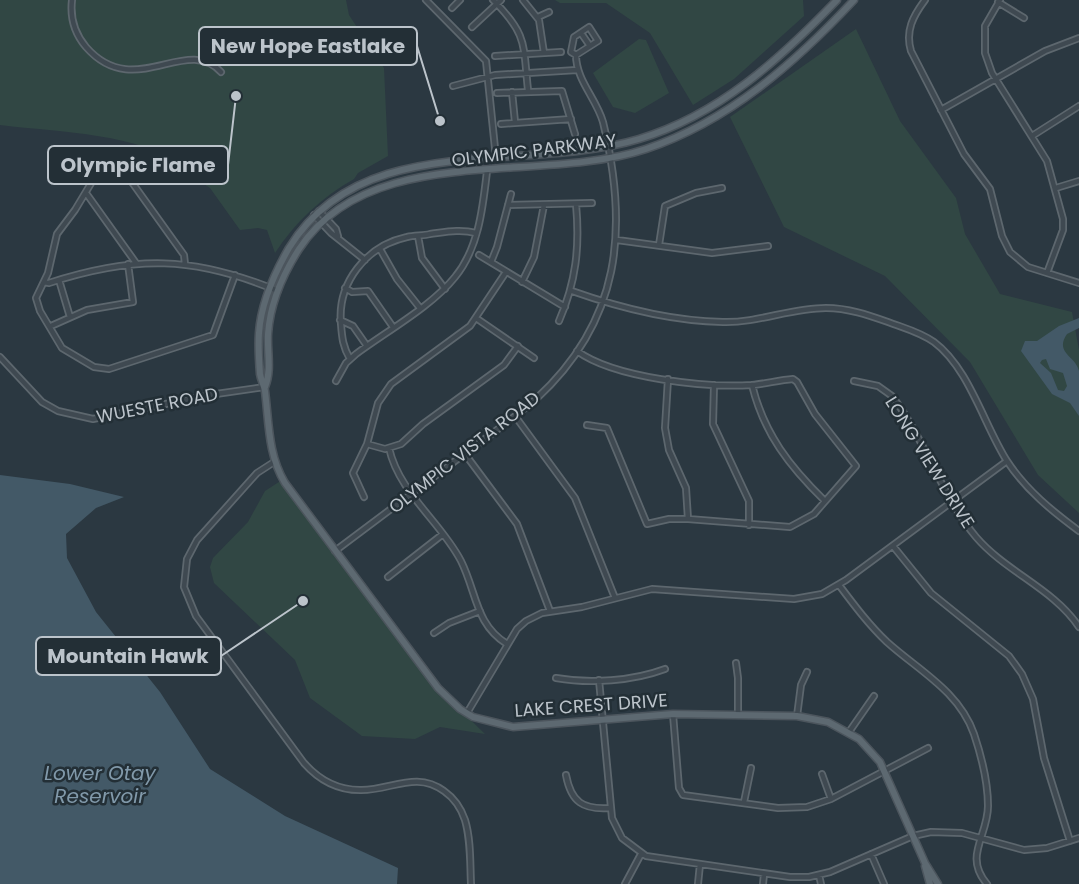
<svg xmlns="http://www.w3.org/2000/svg" width="1079" height="884" viewBox="0 0 1079 884" font-family="Poppins,sans-serif">
<style>
.green{fill:#314744}
.water{fill:#435967;fill-rule:evenodd}
.lines{fill:none;stroke-linecap:round;stroke-linejoin:round}
.minor-casing{stroke:#5d676e;stroke-width:8}
.major-casing{stroke:#4c555d;stroke-width:9}
.minor{stroke:#3f4951;stroke-width:4.5}
.major{stroke:#5d6971;stroke-width:6}
.labels{text-anchor:middle;dominant-baseline:central;stroke-width:5;stroke-linejoin:round;paint-order:stroke}
.street-label{font-size:18px;fill:#bcc4cb;stroke:#232f36}
.water-label{font-size:20px;font-style:italic;fill:#8199aa;stroke:#232f36}
.leader{fill:none;stroke:#bcc4cb;stroke-width:2}
.callout-dot{fill:#bcc4cb;stroke:#232f36;stroke-width:2}
.callout{fill:#232f36;stroke:#bcc4cb;stroke-width:2}
.callout-label{font-size:20px;text-anchor:middle;font-weight:bold;fill:#bcc4cb}
</style>
<rect width="100%" height="100%" fill="#2b3841"/>
<!-- green -->
<path class="green" d="M0,0H346L349,15L384,68L388,156L358,173L354,179C322,197 295,222 275,253L267,230L258,228L240,230L210,188L189,174L191,169C136,132 64,133 0,125Z
M555,0H803L804,16L734,79L693,105L650,33L606,3H560Z
M856,29L900,121L956,198L965,234L1000,294L1072,312L1079,350V513L1038,475L970,362L885,276L784,227L730,117Z
M639,39L646,40L669,93L635,113L613,107L593,73Z
M282,480L446,696L485,734L440,727L415,739L362,736L310,698L295,660L214,583L210,567L213,558L248,522L265,491Z"/>
<!-- water -->
<path class="water" d="M1079,318V328L1067,334C1054,353 1076,356 1079,371C1079,385 1079,402 1079,416L1070,403L1052,394L1021,351L1025,341H1037L1059,326ZM1046,359L1050,369L1063,373L1067,386L1064,391L1058,390L1051,373L1040,363L1042,360Z
M0,475L70,484L124,497L96,508L66,534L67,558L96,612L160,692L210,769L285,816L398,868L397,884H0Z"/>
<g class="lines">
<!-- minor casing -->
<g class="minor-casing">
<path id="minor" d="M72,0C70,17 75,34 86,47C134,102 186,34 221,72
M426,0L486,61L496,158
M493,0C528,35 523,44 528,90
M523,0L539,20L544,53
M925,0C913,16 905,31 911,51L964,154L990,189L1002,236L1010,252L1028,267L1079,283
M1000,0L985,26V53L992,73L1047,161L1063,219V230L1047,273
M998,2L1024,18
M452,8L460,0
M538,17L549,12
M472,27L501,0
M581,33L590,46
M495,56L561,52
M453,86L495,75L577,70
M512,92L515,122
M497,93L562,91L575,134
M941,110L1045,51L1079,38
M501,124L571,119
M1032,136L1079,106
M130,168L131,181L184,255L185,264
M199,170L194,174L160,161L130,168L106,170L93,180L75,210L57,234L48,273L36,298L40,311L62,348L94,367L109,369L213,335L235,275
M1056,188L1079,181
M86,193L136,263
M508,205L592,203
M319,211L336,229L338,236
M314,215L331,233L365,260
M418,236L422,258L445,289
M617,240L712,253L768,246
M659,245L665,206L696,193L722,188
M380,249L397,279L420,308
M479,255L565,307
M491,262L497,247L511,194
M59,280L70,317
M44,282L49,283C135,255 194,256 278,291
M522,282L534,257L544,205
M345,288L352,292L368,291L393,327
M572,291C620,308 671,321 723,322C758,323 791,308 826,308C848,308 868,315 888,322C904,328 920,332 934,342C969,368 984,425 1007,461C1026,490 1052,511 1079,531
M476,318L534,358
M340,320L353,326L367,346
M559,321C576,282 580,247 576,204
M51,326L87,310L133,302L128,264
M577,351C614,378 706,388 752,385C765,384 779,380 793,379L797,382L815,414L856,466L814,514L790,527L688,519H669L647,524L607,428L587,425
M0,357L42,402L58,411L93,419L209,395L265,387
M350,359C343,347 342,338 341,324C337,283 366,246 407,237C415,235 423,236 430,234C446,232 460,229 476,233
M668,379L665,428L669,450L686,488L688,519
M336,381L346,363L356,354C387,331 432,306 455,277C479,248 483,206 487,171
M854,381L878,386L892,396C925,439 941,495 976,537C1006,572 1054,589 1079,627
M714,385L713,424L749,501V525
M752,385C764,434 790,467 825,501
M515,416L575,498L615,598
M367,444L385,449L401,444L423,424L504,365L518,346
M389,448C399,493 441,522 461,561C477,593 475,624 507,644
M465,454L517,524L550,611
M274,462L257,473L197,540L187,559L184,587L196,616L304,763C319,780 337,790 360,790C390,791 416,770 444,791C454,798 461,808 465,820C471,840 470,863 471,884
M364,497L353,473L367,444L378,403L391,384L470,326L506,272
M893,546L931,593L1009,656L1022,674L1033,699L1044,758L1070,841
M335,551C379,518 423,485 467,452C490,435 514,418 536,399C621,321 629,229 603,122C596,98 576,80 576,55L598,41L589,27L574,37L571,52L576,55
M388,577L443,534
M839,585C854,605 869,625 887,642C918,670 959,691 974,734C981,755 988,783 988,806C988,836 963,856 987,884
M434,633L449,623L480,611
M736,663L738,678V715
M556,678C590,684 633,681 665,669
M599,680L612,818L622,838L646,856L790,877H809L830,872L913,836L931,832L962,833L1024,850L1047,848L1079,838
M467,713L517,629L526,621L542,613L582,607L652,589L794,599L822,594L846,580L1007,461
M673,714L679,788L683,795L778,808L807,807L831,799L928,748
M797,716L801,685L807,672
M849,732L874,696
M822,774L831,799
M566,775C571,802 583,810 610,808
M744,802L751,768
M871,854L884,884
M819,875L821,884
M625,884L641,854
M698,884L700,864
M763,884L764,874"/>
</g>
<!-- major casing -->
<g class="major-casing">
<path id="major" d="M837,0C780,59 719,115 639,139C523,174 363,128 289,248C274,274 261,303 259,333C258,346 259,361 260,374C261,380 264,385 265,391C269,423 268,455 285,483L438,688L460,709L473,717L513,727L673,714L797,716L828,722L859,739L880,762L925,863L938,884
M265,387C272,370 267,352 268,334C270,304 283,274 299,249C371,140 538,185 646,149C729,121 795,63 854,0
M925,866L930,884"/>
</g>
<!-- minor -->
<use href="#minor" class="minor"/>
<!-- major -->
<use href="#major" class="major"/>
</g>
<g class="labels">
<!-- street labels -->
<g class="street-label">
<text transform="translate(534 150) rotate(-7)">OLYMPIC PARKWAY</text>
<text transform="translate(157 405) rotate(-11)">WUESTE ROAD</text>
<text transform="translate(464 452) rotate(-38)">OLYMPIC VISTA ROAD</text>
<text transform="translate(930 462) rotate(58)">LONG VIEW DRIVE</text>
<text transform="translate(591 705) rotate(-4)">LAKE CREST DRIVE</text>
</g>
<!-- water labels -->
<g class="water-label">
<text x="100" y="773">Lower Otay<tspan x="100" dy="23">Reservoir</tspan></text>
</g>
</g>
<!-- callouts -->
<path class="leader" d="M440 121L417 46M236 96L228 165M303 601L221 656"/>
<g class="callout-dot">
<circle cx="440" cy="121" r="6"/>
<circle cx="236" cy="96" r="6"/>
<circle cx="303" cy="601" r="6"/>
</g>
<g class="callout">
<rect x="199" y="27" width="218" height="38" rx="6"/>
<rect x="48" y="146" width="180" height="38" rx="6"/>
<rect x="36" y="637" width="185" height="38" rx="6"/>
</g>
<g class="callout-label">
<text x="308" y="53">New Hope Eastlake</text>
<text x="138" y="172">Olympic Flame</text>
<text x="128" y="663">Mountain Hawk</text>
</g>
</svg>
